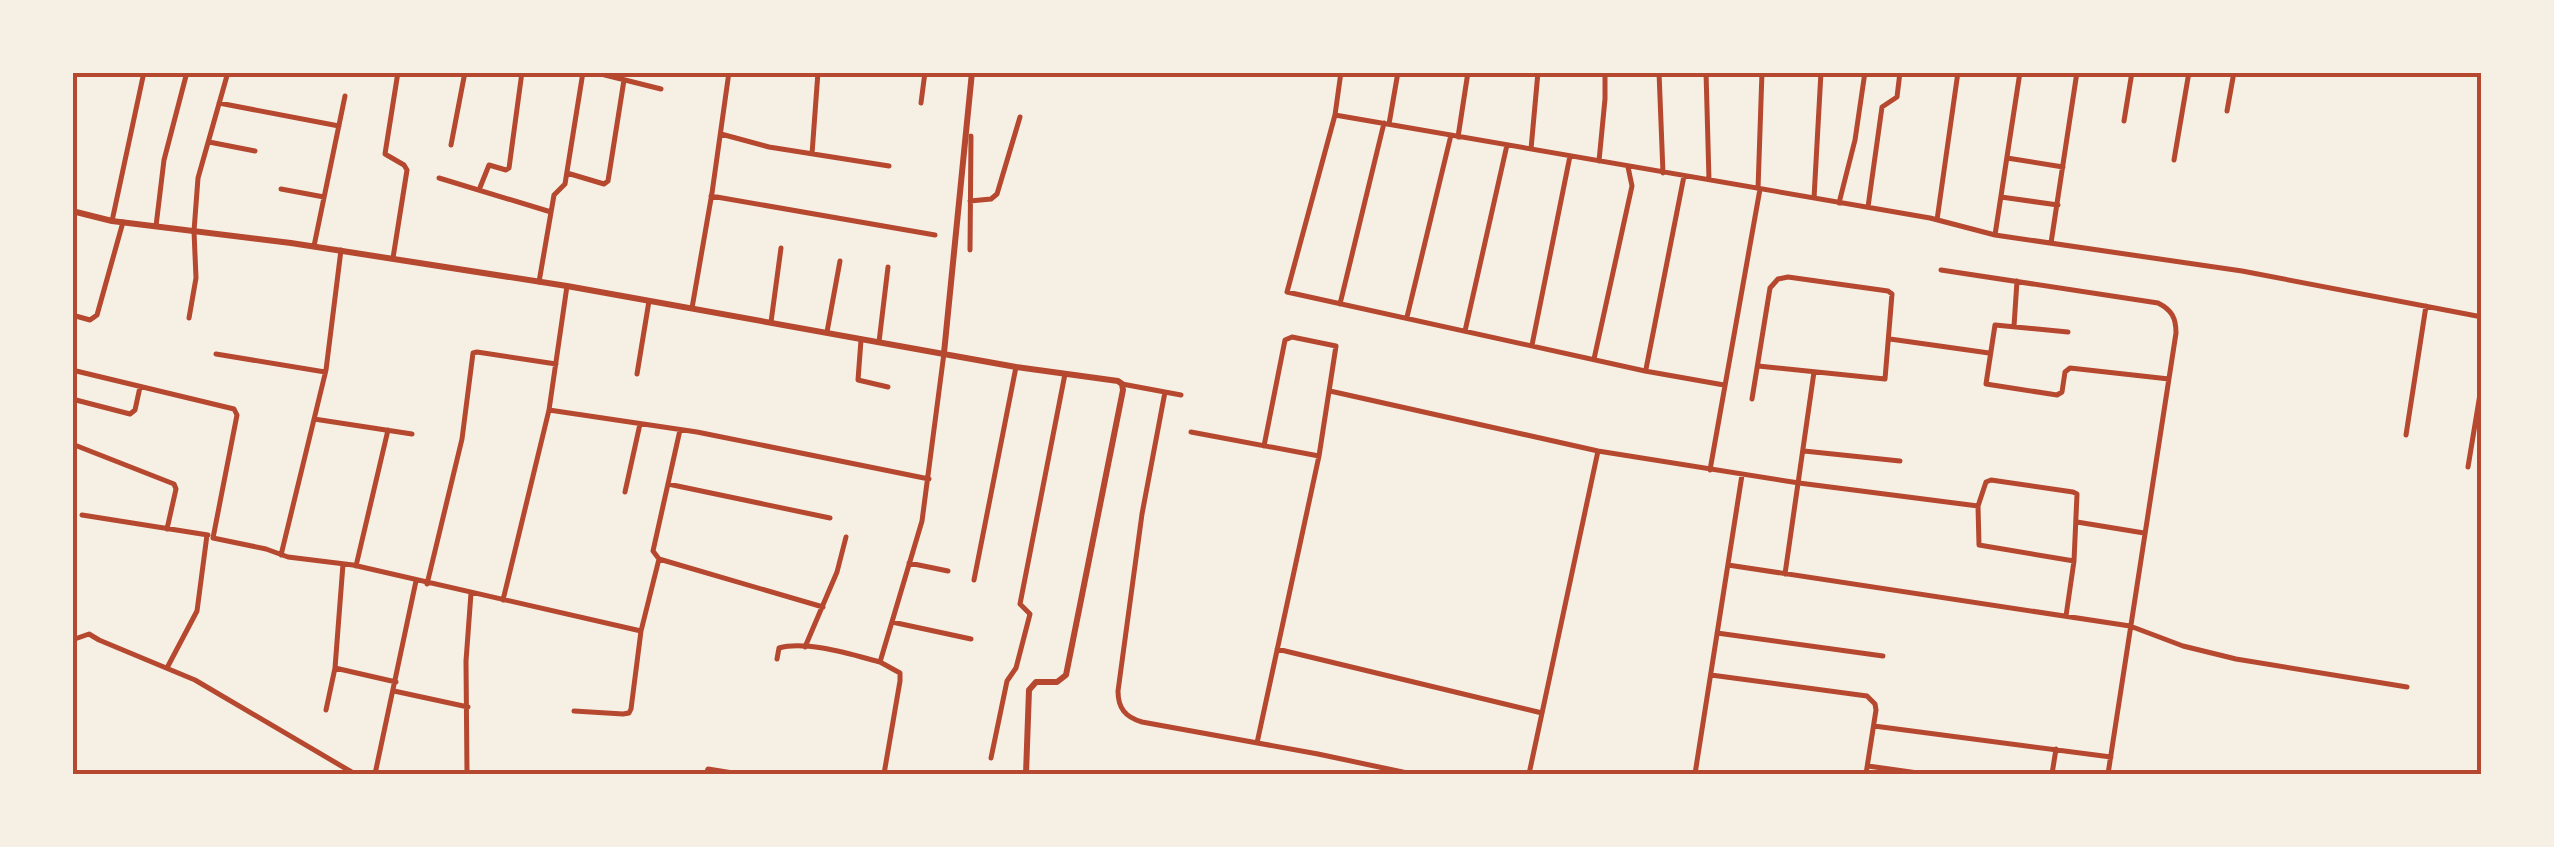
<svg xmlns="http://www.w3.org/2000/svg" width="2554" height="847" viewBox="0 0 2554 847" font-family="Commissioner,sans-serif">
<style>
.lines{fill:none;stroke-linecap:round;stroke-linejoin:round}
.minor{stroke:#b5482f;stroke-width:5}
.tertiary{stroke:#b5482f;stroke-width:6}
.neatline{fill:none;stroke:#b5482f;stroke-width:4}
</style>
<rect width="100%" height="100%" fill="#f6efe4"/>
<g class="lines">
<!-- minor -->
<path class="minor" d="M593,72L661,89
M875,72H883
M1341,72L1335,115L1287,292L1645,371L1724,385
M1659,72L1663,173
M1706,72L1709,180
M219,103L339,126
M921,103L925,72
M2227,111L2234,72
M1335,115L1930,218L1995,235L2242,271L2482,317
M2124,121L2132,72
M1389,124L1398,72
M721,134L769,147L889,166
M1458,137L1468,72
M209,142L255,151
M451,145L465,72
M1531,149L1538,72
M812,154L818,72
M2007,158L2063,167
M2174,160L2189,72
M1599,161L1605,99V72
M567,173L604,184L608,181L624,80
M439,178L551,212
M281,189L324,197
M1758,189L1762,72
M479,190L489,165L506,170L509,168L522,72
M711,196L935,235
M2001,197L2058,205
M1814,198L1821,72
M970,201L991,199L997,194L1020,117
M1839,203L1855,140L1865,72
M1868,207L1882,107L1897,97L1900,72
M1937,220L1958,72
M112,221L144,72
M156,226L164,160L187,72
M1995,235L2020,72
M2051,243L2077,72
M314,246L345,96
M970,250L971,136
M393,258L407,170L404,165L385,154L398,72
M1941,270L2158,303C2172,310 2176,318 2176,333L2108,774
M539,282L554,195L565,184L583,72
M1340,304L1384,123
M692,308L712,193L729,72
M72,315L90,320L97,315L123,222
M1407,317L1451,135
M189,318L196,278L194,231L198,178L228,72
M771,322L781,248
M2014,326L2017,281
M1465,331L1507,145
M827,332L840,261
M2068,332L1995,325L1986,384L2057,395L2062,392L2065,372L2070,368L2169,379
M1890,339L1989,353
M861,340L858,380L888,387
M879,342L888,267
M1532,345L1570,156
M216,354L325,372
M1594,359L1632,186L1628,167
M1646,369L1684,176
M72,370L234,409L237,415L213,538L266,549L288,557L353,565L641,631
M637,374L649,301
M1122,384L1181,395
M1330,391L1598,451L1799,483L1978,506
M1165,392L1142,514L1118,691C1118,708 1125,717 1142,722L1318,754L1412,774
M72,399L130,414L135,410L140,387
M1752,399L1770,288L1778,279L1788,277L1888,291L1892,294L1885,379L1758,366
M549,410L697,432L929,479
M314,419L412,434
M680,430L653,551L659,559L823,607
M1191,432L1319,456
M2406,435L2426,306
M72,444L174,484L176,489L167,529
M1804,451L1900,461
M2468,467L2482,382
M1710,470L1760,189
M668,484L830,518
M625,492L640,424
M82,515L208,535
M2077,522L2144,533
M281,555L326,370L341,250
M909,563L948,571
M1728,565L2130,626L2183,646L2236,659L2407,687
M356,566L388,430
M1785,574L1814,372
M974,580L1016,367
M427,584L462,439L473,353L477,352L556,364
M503,600L549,410L567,286
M2066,616L2074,561L2077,494L2073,492L1991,480L1986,482L1978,506L1979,545L2074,561
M892,622L971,639
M1717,633L1883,656
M72,640L89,634L99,640L195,680L355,774
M805,647L837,572L846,537
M1277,649L1542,713
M777,659L779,648C806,640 853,655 880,662
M168,666L197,611L207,535
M335,668L396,682
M1711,675L1867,696L1875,704L1876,710L1866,774
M394,691L468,707
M326,710L335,668L343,564
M574,711L623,714L629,713L631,709L641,631L659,559
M1874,726L2111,757
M1257,743L1319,456L1336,346L1292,337L1285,340L1264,446
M991,758L1007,681L1016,668L1030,614L1020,604L1065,374
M1868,766L1925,774
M375,774L416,581
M467,774L466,661L471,593
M706,774L708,769L739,774
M884,774L900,681V673L880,662L922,521L944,353
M1529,774L1598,451
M1695,774L1742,475
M2052,774L2056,749"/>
<!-- tertiary -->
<path class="tertiary" d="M72,211L112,221L291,243L567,286L1016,367L1118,381L1122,384L1123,390L1066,675L1057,682H1036L1029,690L1026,774
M944,353L972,72"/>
</g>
<!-- border -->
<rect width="2554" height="847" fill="none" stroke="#f6efe4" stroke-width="150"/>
<rect x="75" y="75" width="2404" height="697" class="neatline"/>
</svg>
